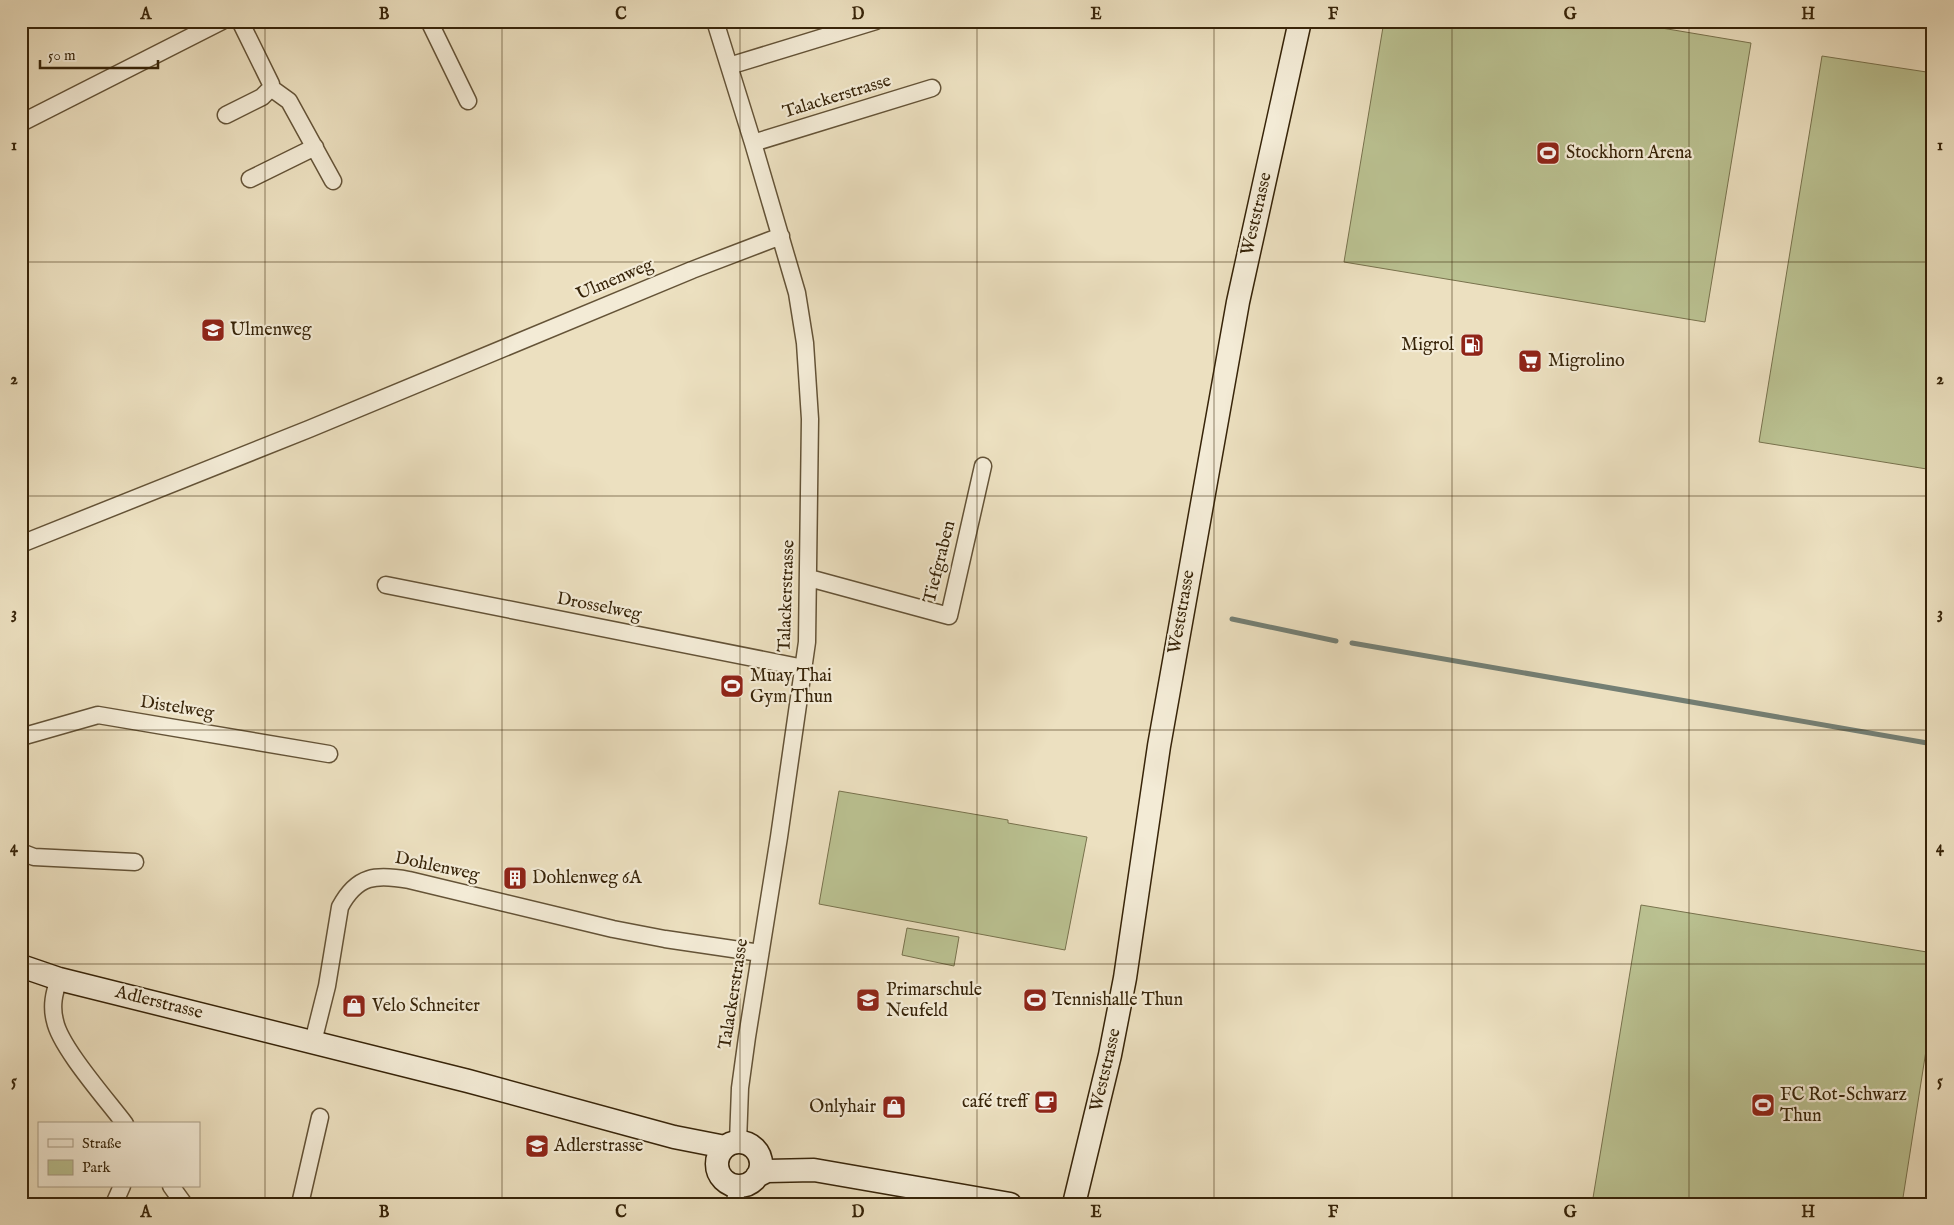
<svg xmlns="http://www.w3.org/2000/svg" width="1954" height="1225" viewBox="0 0 1954 1225" font-family="'IM FELL English',serif">
<style>
.green{fill:#bac191;stroke:#78724d}
.lines{fill:none;stroke-linecap:round;stroke-linejoin:round}
.stream{stroke:#747f74;stroke-width:5}
.street-casing{stroke:#645337;stroke-width:19}
.secondary-casing{stroke:#372409;stroke-width:25}
.street{stroke:#f3ebd6;stroke-width:16}
.secondary{stroke:#f3ebd6;stroke-width:22}
.grid{fill:none;stroke:#372409;stroke-width:1;stroke-opacity:0.55}
.labels{text-anchor:middle;dominant-baseline:central;stroke-width:4.5;stroke-linejoin:round;paint-order:stroke}
.street-label{font-size:18px;fill:#372409;stroke:#f3ebd6}
.poi-label{font-size:18px;fill:#372409;stroke:#f3ebd6;text-anchor:start}
.neatline{fill:none;stroke:#372409;stroke-width:2}
.grid-label{font-size:16px;text-anchor:middle;font-weight:bold;fill:#372409}
</style>
<rect width="100%" height="100%" fill="#ece0c0"/>
<filter id="stains"><feTurbulence type="fractalNoise" baseFrequency=".004" numOctaves="4"/><feColorMatrix values="0 0 0 0 .2 0 0 0 0 .09 0 0 0 0 .02 0 0 0 .5 -.17"/></filter>
<radialGradient id="worn" r=".72"><stop offset=".6" stop-color="#630" stop-opacity="0"/><stop offset="1" stop-color="#630" stop-opacity=".3"/></radialGradient>
<!-- green -->
<path class="green" d="M1384,21H1620L1751,43L1705,322L1344,262Z
M1822,56L1933,73V470L1759,442Z
M839,791L1008,820V823L1087,837L1065,950L819,904Z
M1641,905L1933,953V1006L1902,1204H1592Z
M907,928L959,937L954,966L902,955Z"/>
<g class="lines">
<!-- stream -->
<path class="stream" d="M1232,619L1336,641
M1352,643L1933,744"/>
<!-- street casing -->
<g class="street-casing">
<path id="street" d="M240,21L271,84V88L289,101L333,181
M429,21L468,101
M715,21L753,143L797,293L805,343L810,419L807,642L779,837L747,1037L740,1088L738,1142
M729,66L876,21
M226,115L262,97L271,88
M21,123L222,21
M753,143L932,88
M250,179L315,147
M21,544L309,429L692,270L781,236
M809,578L949,616L983,466
M386,585L804,668
M21,737L98,715L329,754
M21,852L34,857L135,862
M59,979C54,993 51,1006 55,1021C60,1047 107,1100 125,1124
M313,1042L327,986L340,907C357,875 376,874 409,880L613,929L665,939L760,953
M171,1186L184,1204
M114,1204L122,1186
M300,1204L320,1117
M735,1204L737,1185"/>
</g>
<!-- secondary casing -->
<g class="secondary-casing">
<path id="secondary" d="M21,966L59,979L468,1081L674,1137L725,1147
M717 1164a22 22 0 1 1 44 0a22 22 0 1 1-44 0Z
M757,1176L767,1171L814,1170L1010,1204
M1074,1204L1110,1055L1125,978L1159,746L1238,302L1300,21"/>
</g>
<!-- street -->
<use href="#street" class="street"/>
<!-- secondary -->
<use href="#secondary" class="secondary"/>
</g>
<!-- grid -->
<path class="grid" d="M265,21V1204M502,21V1204M740,21V1204M977,21V1204M1214,21V1204M1452,21V1204M1689,21V1204M21,262H1933M21,496H1933M21,730H1933M21,964H1933"/>
<!-- icons -->
<defs>
<g id="stadium-square" transform="scale(1.25)"><rect x="-9" y="-9" width="18" height="18" rx="4" fill="#8f2418" stroke="#f3ebd6"/><path d="M0-5a6.5 5 0 1 0 0 10a6.5 5 0 1 0 0-10ZM-3.5-1.8h7v3.6h-7Z" fill="#fff"/></g>
<g id="school-square" transform="scale(1.25)"><rect x="-9" y="-9" width="18" height="18" rx="4" fill="#8f2418" stroke="#f3ebd6"/><path d="M0-5L7-2L0 1L-7-2ZM-4 1L0 2.5L4 1V4Q0 6-4 4Z" fill="#fff"/></g>
<g id="fuel-square" transform="scale(1.25)"><rect x="-9" y="-9" width="18" height="18" rx="4" fill="#8f2418" stroke="#f3ebd6"/><path d="M-5.5-6h7V0h2V4h1.3V-2.5L3-4.5l.8-.8L6-3V5H2.5V1h-1V6h-7ZM-4.2-4.7v3.2H.2V-4.7Z" fill="#fff"/></g>
<g id="supermarket-square" transform="scale(1.25)"><rect x="-9" y="-9" width="18" height="18" rx="4" fill="#8f2418" stroke="#f3ebd6"/><path d="M-6-5.5h2.5l.6 2H6L4.5 2H-2.5L-4.4-4H-6ZM-1.5 3.2a1.3 1.3 0 1 0 .1 0ZM3 3.2a1.3 1.3 0 1 0 .1 0Z" fill="#fff"/></g>
<g id="building-square" transform="scale(1.25)"><rect x="-9" y="-9" width="18" height="18" rx="4" fill="#8f2418" stroke="#f3ebd6"/><path d="M-4-6H4V6H1V3H-1V6H-4ZM-2.5-4.3h1.7v1.8h-1.7ZM.8-4.3h1.7v1.8H.8ZM-2.5-1h1.7V.8h-1.7ZM.8-1h1.7V.8H.8Z" fill="#fff"/></g>
<g id="shop-square" transform="scale(1.25)"><rect x="-9" y="-9" width="18" height="18" rx="4" fill="#8f2418" stroke="#f3ebd6"/><path d="M-5-2.5h2.3a2.7 3.5 0 0 1 5.4 0H5L5.5 6h-11ZM-1.5-2.5h3a1.5 2.3 0 0 0-3 0Z" fill="#fff"/></g>
<g id="cafe-square" transform="scale(1.25)"><rect x="-9" y="-9" width="18" height="18" rx="4" fill="#8f2418" stroke="#f3ebd6"/><path d="M-5.5-4.5H6V0H3Q3 3.5 0 3.5H-2.5Q-5.5 3.5-5.5 0ZM3-3.2v2h1.7v-2ZM-6 4.5H4V6H-6Z" fill="#fff"/></g>
</defs>
<g fill-rule="evenodd">
<use href="#stadium-square" x="1548" y="153"/>
<use href="#school-square" x="213" y="330"/>
<use href="#fuel-square" x="1472" y="345"/>
<use href="#supermarket-square" x="1530" y="361"/>
<use href="#stadium-square" x="732" y="686"/>
<use href="#building-square" x="515" y="878"/>
<use href="#school-square" x="868" y="1000"/>
<use href="#stadium-square" x="1035" y="1000"/>
<use href="#shop-square" x="354" y="1006"/>
<use href="#cafe-square" x="1046" y="1102"/>
<use href="#stadium-square" x="1763" y="1105"/>
<use href="#shop-square" x="894" y="1107"/>
<use href="#school-square" x="537" y="1146"/>
</g>
<g class="labels">
<!-- street labels -->
<g class="street-label">
<text transform="translate(837 97) rotate(-17)">Talackerstrasse</text>
<text transform="translate(1257 214) rotate(-77)">Weststrasse</text>
<text transform="translate(615 280) rotate(-23)">Ulmenweg</text>
<text transform="translate(940 562) rotate(-76)">Tiefgraben</text>
<text transform="translate(787 596) rotate(-88)">Talackerstrasse</text>
<text transform="translate(599 607) rotate(11)">Drosselweg</text>
<text transform="translate(1182 612) rotate(-80)">Weststrasse</text>
<text transform="translate(177 708) rotate(9)">Distelweg</text>
<text transform="translate(437 867) rotate(12)">Dohlenweg</text>
<text transform="translate(734 994) rotate(-81)">Talackerstrasse</text>
<text transform="translate(159 1003) rotate(14)">Adlerstrasse</text>
<text transform="translate(1106 1070) rotate(-77)">Weststrasse</text>
</g>
<!-- poi labels -->
<g class="poi-label">
<text x="1566" y="153">Stockhorn Arena</text>
<text x="230" y="330">Ulmenweg</text>
<text x="1454" y="345" text-anchor="end">Migrol</text>
<text x="1548" y="361">Migrolino</text>
<text x="750" y="676">Muay Thai<tspan x="750" dy="21">Gym Thun</tspan></text>
<text x="532" y="878">Dohlenweg 6A</text>
<text x="886" y="990">Primarschule<tspan x="886" dy="21">Neufeld</tspan></text>
<text x="1052" y="1000">Tennishalle Thun</text>
<text x="372" y="1006">Velo Schneiter</text>
<text x="1780" y="1095">FC Rot-Schwarz<tspan x="1780" dy="21">Thun</tspan></text>
<text x="1028" y="1102" text-anchor="end">café treff</text>
<text x="876" y="1107" text-anchor="end">Onlyhair</text>
<text x="554" y="1146">Adlerstrasse</text>
</g>
</g>
<!-- margin -->
<rect width="1954" height="1225" fill="none" stroke="#ece0c0" stroke-width="55"/>
<!-- legend -->
<rect x="38" y="1122" width="162" height="65" fill="#f3ebd6" stroke="#a89b84"/>
<rect x="48" y="1139" width="25" height="8" fill="#f3ebd6" stroke="#a89b84"/>
<text x="82" y="1148" font-size="15" fill="#372409">Straße</text>
<rect x="48" y="1160" width="25" height="15" fill="#bac191" stroke="#a89b84"/>
<text x="82" y="1172" font-size="15" fill="#372409">Park</text>
<!-- scale -->
<path d="M40 60v8h118v-8" fill="none" stroke="#372409" stroke-width="2.5"/>
<text x="48" y="60" font-size="15" fill="#372409" stroke="#f3ebd6" stroke-width="4" paint-order="stroke">50 m</text>
<rect x="28" y="28" width="1898" height="1170" class="neatline"/>
<g class="grid-label">
<text x="146" y="19">A</text>
<text x="384" y="19">B</text>
<text x="621" y="19">C</text>
<text x="858" y="19">D</text>
<text x="1096" y="19">E</text>
<text x="1333" y="19">F</text>
<text x="1570" y="19">G</text>
<text x="1808" y="19">H</text>
<text x="14" y="150">1</text>
<text x="1940" y="150">1</text>
<text x="14" y="384">2</text>
<text x="1940" y="384">2</text>
<text x="14" y="618">3</text>
<text x="1940" y="618">3</text>
<text x="14" y="852">4</text>
<text x="1940" y="852">4</text>
<text x="14" y="1086">5</text>
<text x="1940" y="1086">5</text>
<text x="146" y="1217">A</text>
<text x="384" y="1217">B</text>
<text x="621" y="1217">C</text>
<text x="858" y="1217">D</text>
<text x="1096" y="1217">E</text>
<text x="1333" y="1217">F</text>
<text x="1570" y="1217">G</text>
<text x="1808" y="1217">H</text>
</g>
<rect width="100%" height="100%" filter="url(#stains)"/>
<rect width="100%" height="100%" fill="url(#worn)"/>
</svg>
